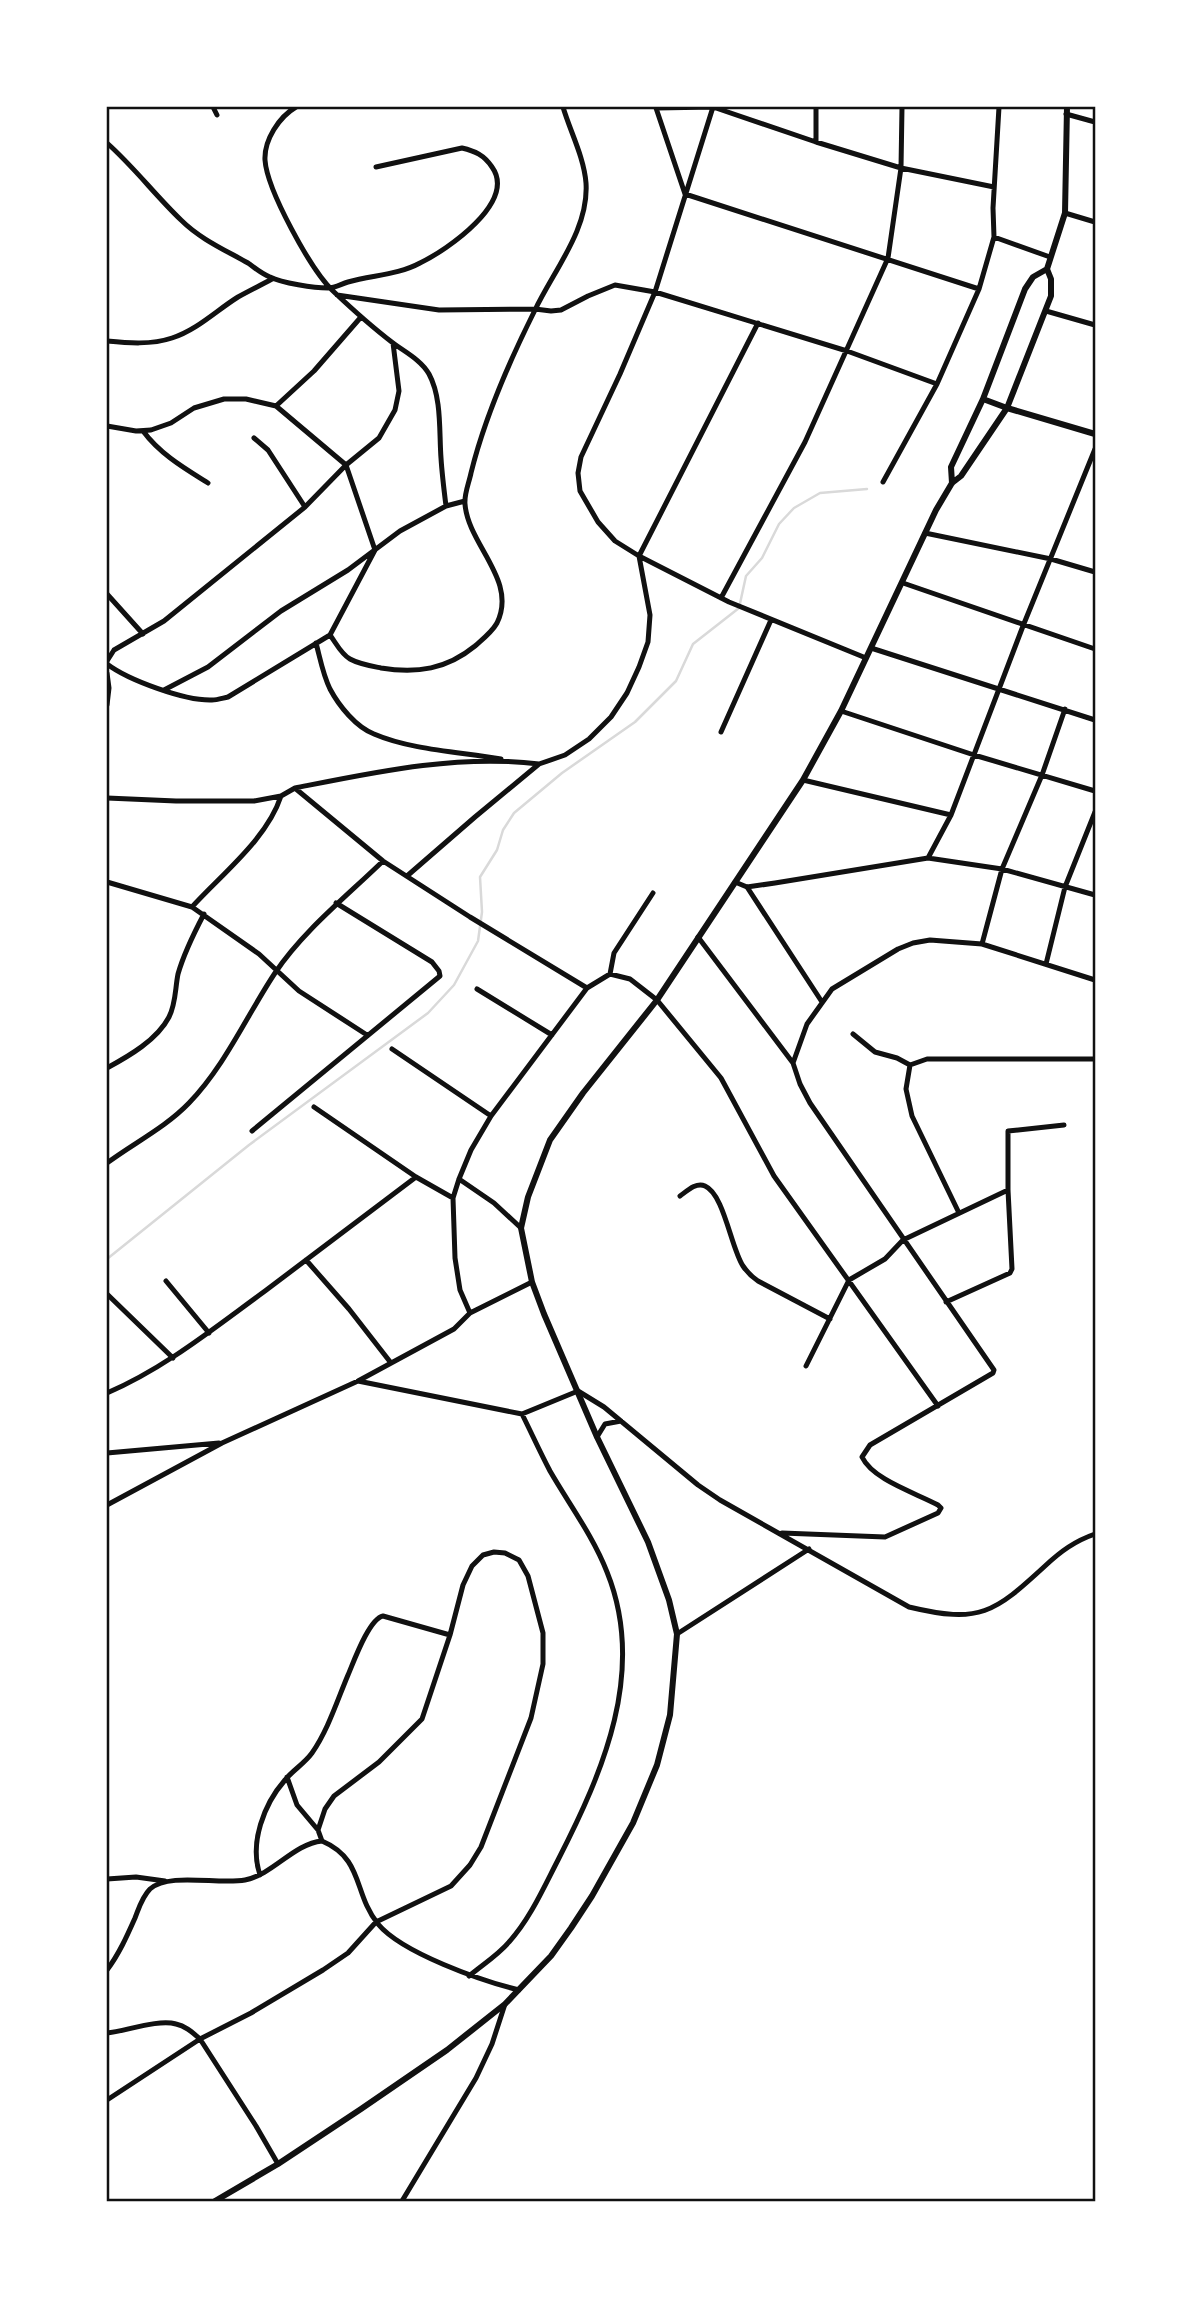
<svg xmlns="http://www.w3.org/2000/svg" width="1202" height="2308" viewBox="0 0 1202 2308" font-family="Literata,serif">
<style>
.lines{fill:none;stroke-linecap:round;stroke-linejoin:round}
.stream{stroke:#d9d9d9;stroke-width:2.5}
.minor{stroke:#111;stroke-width:5}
.tertiary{stroke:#111;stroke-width:6}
.neatline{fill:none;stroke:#111;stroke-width:2.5}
</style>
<rect width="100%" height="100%" fill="#fff"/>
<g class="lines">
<!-- stream -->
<path class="stream" d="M107,1259L249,1145L428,1013L454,985L478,941L482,912L480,877L497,850L503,830L514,813L562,773L635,722L676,681L693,644L739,608L746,576L762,558L779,524L794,508L820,493L867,489"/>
<!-- minor -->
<path class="minor" d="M213,107L217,115
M296,107C279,117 264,140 265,160C267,190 311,270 333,291C352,309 372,327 393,343C405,352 421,360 429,374C442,398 439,432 441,458C442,474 444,490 446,506
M713,107L655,292L620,374L581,457L578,473L580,491L598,522L615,541L639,556L729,602L866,658
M656,108L713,107L816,142L901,168L994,187
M656,108L685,194
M1066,114L1095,122
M816,142V107
M107,143C134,167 155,195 181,220C200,239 225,250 248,263C255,268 262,274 270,277C282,283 314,288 328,288C335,288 341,284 348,282C372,275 398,275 420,263C447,250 517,202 492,167C484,155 475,151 462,148L376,167
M685,194L979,289
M1065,213L1095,222
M994,237L1050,257
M337,295L439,310L535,309L551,311L561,310L588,296L615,285L655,292L847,351L937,384
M1046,311L1095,325
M107,341C128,343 151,345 172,338C197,330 217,310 238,297C249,291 261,285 272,279
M276,406L314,371L361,317
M107,426L136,431L151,430L171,423L194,408L224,399H246L276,406L346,465L375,550L330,635
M143,431C160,454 184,468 208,483
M254,438L268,450L305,507
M883,482L937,384L979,289L994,237L993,208L999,107
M925,533L1051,559L1095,572
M903,583L1095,649
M107,594L143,634
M721,598L805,442L888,258L901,168L902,107
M330,635C336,643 341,654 350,659C359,664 371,666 381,668C417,674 447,669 475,646C483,639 492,632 497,623C518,580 468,545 465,504C464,494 469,483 471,473C485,416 509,362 535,310C554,270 589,229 586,183C584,157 570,131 563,107
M316,643C320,658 323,675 330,689C339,706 356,727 374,734C411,750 461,752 501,759
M871,648L1095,720
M107,661L114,650L164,621L305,507L346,465L379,438L395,410L399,391L393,343
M107,664C128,680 185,701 212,700C217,700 223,698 228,697L330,635
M107,673L109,688L107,705
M164,690L208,667L281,611L348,570L400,531L446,506L465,501
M841,711L974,755L1095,791
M721,732L771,620
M803,780L951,815
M296,789L383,861L470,917L587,988
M107,798L176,801H254L281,796L295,788C375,772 457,754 539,764
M928,858L951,815L1023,626L1095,449
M407,876L475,817L539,764L565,755L589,739L611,717L627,693L639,667L648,642L650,615L639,556L758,323
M107,882L192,907L259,954L299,991L367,1035
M735,882L747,887L775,883L928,858L1002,869L1095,895
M747,887L822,1002
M192,907C222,874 267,839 281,796
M698,937L793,1063L800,1084L810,1103L994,1370L993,1373L870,1445L862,1457C873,1480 916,1493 938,1505L941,1508L938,1513L885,1537L782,1533
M982,944L1002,869L1042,775L1065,709
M1046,964L1065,887L1095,812
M610,974L630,979L657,1000L721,1078L774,1176L938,1406
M477,989L552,1035
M853,1034L875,1052L897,1058L910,1065
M392,1049L491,1116
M793,1063L807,1024L832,989L898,949L913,943L930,940L982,944L1095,980
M107,1068C129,1056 157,1040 169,1017C176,1003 175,989 178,974C184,953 194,933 204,914
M314,1107L416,1177L453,1198
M252,1131L440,976L439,971L432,962L336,903
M107,1163C134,1143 166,1127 189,1103C225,1066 247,1015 275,973C303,931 347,896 383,861
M459,1179L494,1203L521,1228
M680,1196C687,1191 696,1182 705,1186C724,1194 731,1248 743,1266C747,1272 752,1277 758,1281L830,1319
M959,1213L912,1116L906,1089L910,1065L927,1059H1095
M306,1260L349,1309L391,1363
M166,1281L209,1333
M107,1294L173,1358
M946,1302L1010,1273L1012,1269L1008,1190V1131L1064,1125
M470,1313L460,1290L455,1258L453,1198L459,1179L471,1150L491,1116L587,988L610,974L614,953L653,893
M806,1366L849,1280L885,1259L903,1240L1008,1190
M358,1381L522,1414L578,1391L604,1407L698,1485L720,1500L909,1607C980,1624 994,1613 1045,1566C1061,1551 1075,1541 1095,1534
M107,1393C165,1368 214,1328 265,1291C315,1253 365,1215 416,1177
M597,1437L605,1424L621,1421
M107,1453L219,1443
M107,1505L222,1443L358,1381L454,1329L470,1313L532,1282
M677,1634L809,1549
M287,1777L297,1805L318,1830L322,1841
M260,1875C249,1843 264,1804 285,1780C293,1770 304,1764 312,1753C328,1730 337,1701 348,1675C354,1661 369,1619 383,1616L450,1635
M107,1879L136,1877L165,1881
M107,1970C119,1954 127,1936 135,1918C139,1908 142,1897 150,1889C169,1872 219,1885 245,1880C274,1874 293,1844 322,1841C364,1859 353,1893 378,1924C402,1953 482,1981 519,1990
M469,1976C482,1965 498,1955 509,1942C530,1919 544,1887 558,1860C603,1772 647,1671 607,1572C593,1536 569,1504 550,1471C540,1452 531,1432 522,1414
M107,2033C126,2031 158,2019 176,2024C186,2026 193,2033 200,2039L256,2126L278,2164
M107,2100L200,2039L251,2013L323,1970L348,1953L376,1922L451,1886L470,1865L481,1847L531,1718L543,1664V1633L528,1576L519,1560L505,1553L494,1552L483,1555L472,1566L463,1585L450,1635L422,1719L379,1762L334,1796L325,1809L318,1830
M402,2201L476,2078L492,2044L505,2004"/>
<!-- tertiary -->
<path class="tertiary" d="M983,399L1007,408L1095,434
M952,483L951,467L983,399L1025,289L1033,277L1047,269
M215,2201L278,2164L361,2109L447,2050L505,2004L551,1956L571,1928L592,1896L633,1823L657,1765L670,1715L677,1634L669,1600L648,1542L597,1437L544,1314L532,1282L521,1228L528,1197L550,1140L583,1093L657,1000L803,780L841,711L936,510L952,483L961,476L1007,408L1051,296V279L1047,269L1065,213L1067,107"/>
</g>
<!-- border -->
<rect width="1202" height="2308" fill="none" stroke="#ffffff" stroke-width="217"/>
<rect x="108" y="108" width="986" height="2092" class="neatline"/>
</svg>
